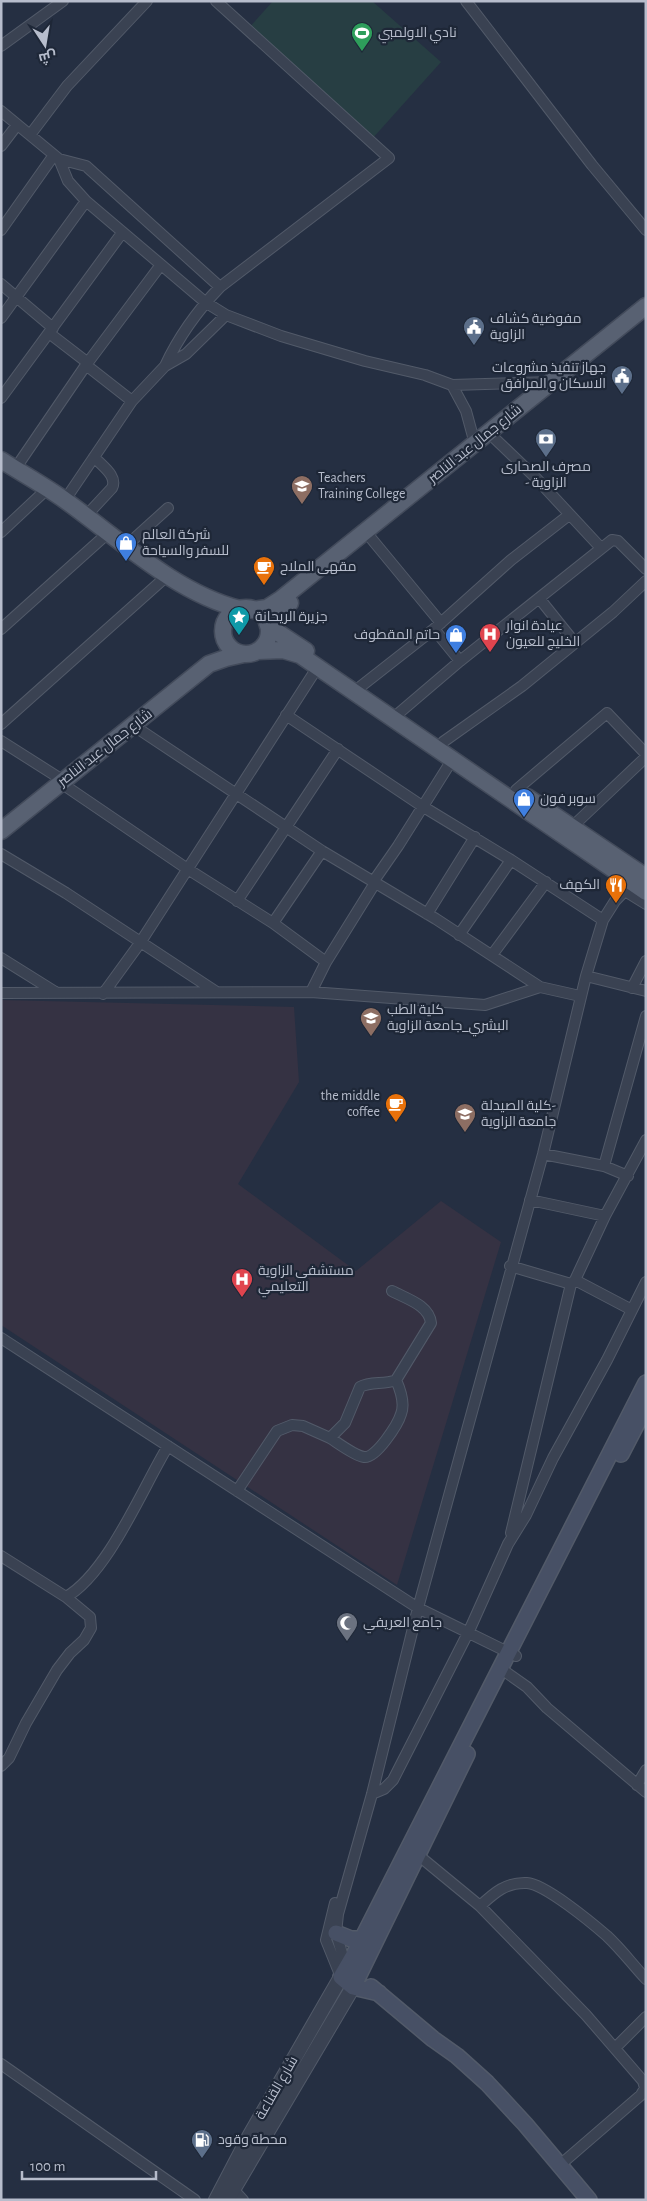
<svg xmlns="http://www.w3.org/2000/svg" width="647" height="2201" viewBox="0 0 647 2201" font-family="'Alegreya Sans',Cairo,sans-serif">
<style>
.medical{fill:#353243}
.green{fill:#273e43}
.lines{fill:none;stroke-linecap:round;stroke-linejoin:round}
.minor-casing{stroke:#525a69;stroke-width:12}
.tertiary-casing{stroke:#525a69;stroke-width:16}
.secondary-casing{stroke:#525a69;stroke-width:18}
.primary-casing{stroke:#434b5b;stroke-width:19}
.minor{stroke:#3a4252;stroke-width:10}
.tertiary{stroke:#3a4252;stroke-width:14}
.secondary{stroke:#475065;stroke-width:15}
.primary{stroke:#586172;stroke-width:16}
.labels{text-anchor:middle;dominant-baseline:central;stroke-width:4.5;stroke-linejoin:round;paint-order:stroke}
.poi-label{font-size:14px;fill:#b7bdcc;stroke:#1e2737;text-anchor:start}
.street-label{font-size:14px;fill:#b7bdcc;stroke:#1e2737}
</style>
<rect width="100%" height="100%" fill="#252f42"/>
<!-- medical -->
<path class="medical" d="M1,1000L294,1007L299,1082L238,1184L356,1271L441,1201L501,1242L397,1585L1,1325Z"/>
<!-- green -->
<path class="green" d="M273,1H372L441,62L372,139L248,29Z"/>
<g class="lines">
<!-- minor casing -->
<g class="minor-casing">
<path id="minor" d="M466,1L592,165L646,230
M1,46L63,1
M1,111L59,159L86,166L220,287
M30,135L67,86L147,1
M1,146L17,125
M59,159L68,181L86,201L205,302L226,315L281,336L365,361L425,375L452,385L552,382
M1,230L54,155
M1,284L53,328
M1,318L86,201
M49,333L88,363
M86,365L132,401
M165,366C179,336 197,311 220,287L389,158L216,1
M452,385L466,411L475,444
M1,398L122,233
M489,433L535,477L601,548
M15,469L86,365L160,266
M65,500L132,401L165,366L186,354L226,315
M86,516L112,488C118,476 102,466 94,457
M1,532L47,489
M370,537L441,623
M126,546L168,508
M539,598L575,643
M1,629L108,533
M434,629L460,661
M360,687L434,629L511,560L569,515
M399,713L460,661L612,540L618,541L646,569
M286,715L422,806L511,860L603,920
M1,724L168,575
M134,726L322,851L436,919L540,987
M1,741L64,781
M443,742L522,686L613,612L646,581
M61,783L186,868L273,923L326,962
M516,790L607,713L646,754
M573,826L646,757
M1,854L66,893L215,991
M373,882L398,846L452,760
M625,891L646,904
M237,901L338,749
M427,914L475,837
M273,923L322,851
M459,935L511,860
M492,955L546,882
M1,958L57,993
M586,976L646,991
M632,988L646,961
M311,992L326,962L375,883
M1,993L311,992L485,1005L540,987L580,996
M103,994L140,943L317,668
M543,1154L604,1166L628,1176
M604,1166L646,1016
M530,1200L605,1216
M510,1266L571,1284
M575,1280L632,1310
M1,1338L418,1608L516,1656
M330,1438C338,1443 355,1456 364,1457C376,1459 398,1424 401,1414C405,1404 400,1389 396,1380
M237,1491L277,1431L292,1425L303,1426L330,1438L345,1423L360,1387C371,1381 384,1385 396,1380L431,1323C429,1305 407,1299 392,1291
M511,1533L571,1284L575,1280L605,1216L646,1140
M1,1556L66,1597C108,1573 142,1489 168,1446
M500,1668L527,1687L547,1708L646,1792
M1,1766L9,1758L26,1723L57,1670L70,1653L84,1640L91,1628L90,1617L66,1597
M637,1785L646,1770
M372,1794L384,1789L393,1780L469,1631L508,1544L526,1515L553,1458L607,1360L646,1282
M418,1855L480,1906L586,2015L643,2081L645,2088L641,2095L560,2165
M335,1903L326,1940L341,1977
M480,1906C494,1893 506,1882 527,1883C545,1884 592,1923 607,1936C621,1949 633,1965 646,1979
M346,1967L336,1933L338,1914L372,1794L418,1608L543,1154L586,976L603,920L615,901L636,879
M615,2048L646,2017
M1,2064L195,2200
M233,2189L243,2200"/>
</g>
<!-- tertiary casing -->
<g class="tertiary-casing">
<path id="tertiary" d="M216,2200L250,2135L341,1977
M227,2200L353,1987"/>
</g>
<!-- secondary casing -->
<g class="secondary-casing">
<path id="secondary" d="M621,1454L646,1406
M336,1933L351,1939H362
M353,1987L467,1754
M371,1987L433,2039L457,2056L487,2083L525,2124L589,2200
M379,1993L353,1987L341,1977L356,1951L646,1383"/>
</g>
<!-- primary casing -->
<g class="primary-casing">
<path id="primary" d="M1,460C23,474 45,486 66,501C119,539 176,593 240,609
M223 631a23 23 0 1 1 46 0a23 23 0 1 1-46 0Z
M253,610L267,608L281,599L646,306
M267,623L290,603
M268,626L306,651
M257,651L283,650L300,655L646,892
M527,797L646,877
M1,831L209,664L226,658L244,654"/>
</g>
<!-- minor -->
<use href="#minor" class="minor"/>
<!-- tertiary -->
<use href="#tertiary" class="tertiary"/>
<!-- secondary -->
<use href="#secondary" class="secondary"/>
<!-- primary -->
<use href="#primary" class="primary"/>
</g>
<!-- icons -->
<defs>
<g id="stadium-pin" transform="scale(1.125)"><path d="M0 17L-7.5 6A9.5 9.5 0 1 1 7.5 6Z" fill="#2e9e5b" stroke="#1e2737"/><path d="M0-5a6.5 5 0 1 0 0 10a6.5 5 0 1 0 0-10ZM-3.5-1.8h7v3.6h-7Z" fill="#fff"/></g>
<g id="civic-pin" transform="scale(1.125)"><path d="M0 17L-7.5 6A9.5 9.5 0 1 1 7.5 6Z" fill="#5c6f8a" stroke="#1e2737"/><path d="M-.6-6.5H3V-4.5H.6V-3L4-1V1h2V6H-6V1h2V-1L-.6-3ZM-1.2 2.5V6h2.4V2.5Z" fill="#fff"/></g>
<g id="bank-pin" transform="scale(1.125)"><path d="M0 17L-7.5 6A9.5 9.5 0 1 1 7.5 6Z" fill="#5c6f8a" stroke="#1e2737"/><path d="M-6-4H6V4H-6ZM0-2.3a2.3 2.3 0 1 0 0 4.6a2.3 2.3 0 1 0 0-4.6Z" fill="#fff"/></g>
<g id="university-pin" transform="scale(1.125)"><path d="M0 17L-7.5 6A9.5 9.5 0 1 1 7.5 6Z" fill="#8d6e63" stroke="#1e2737"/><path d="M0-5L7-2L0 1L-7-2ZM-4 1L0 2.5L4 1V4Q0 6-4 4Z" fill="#fff"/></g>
<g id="shop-pin" transform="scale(1.125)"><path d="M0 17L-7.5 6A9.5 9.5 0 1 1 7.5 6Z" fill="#3f7fe0" stroke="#1e2737"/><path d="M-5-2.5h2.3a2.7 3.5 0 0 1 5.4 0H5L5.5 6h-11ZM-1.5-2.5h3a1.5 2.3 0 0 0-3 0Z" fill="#fff"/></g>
<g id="cafe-pin" transform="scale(1.125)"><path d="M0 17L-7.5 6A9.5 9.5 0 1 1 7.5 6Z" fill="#e8710a" stroke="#1e2737"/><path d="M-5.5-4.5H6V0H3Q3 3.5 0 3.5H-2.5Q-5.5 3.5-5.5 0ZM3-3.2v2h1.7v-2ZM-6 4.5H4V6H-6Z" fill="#fff"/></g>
<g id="sight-pin" transform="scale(1.125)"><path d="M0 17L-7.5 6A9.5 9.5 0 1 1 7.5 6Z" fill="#0f9aa8" stroke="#1e2737"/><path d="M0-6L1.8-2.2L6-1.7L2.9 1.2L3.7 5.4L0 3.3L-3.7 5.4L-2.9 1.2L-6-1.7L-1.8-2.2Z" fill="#fff"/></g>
<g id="hospital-pin" transform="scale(1.125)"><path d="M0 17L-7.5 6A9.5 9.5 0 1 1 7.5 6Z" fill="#e0444e" stroke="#1e2737"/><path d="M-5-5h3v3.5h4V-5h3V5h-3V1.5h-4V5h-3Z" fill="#fff"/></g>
<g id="restaurant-pin" transform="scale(1.125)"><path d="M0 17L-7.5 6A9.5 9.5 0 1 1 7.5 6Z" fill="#e8710a" stroke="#1e2737"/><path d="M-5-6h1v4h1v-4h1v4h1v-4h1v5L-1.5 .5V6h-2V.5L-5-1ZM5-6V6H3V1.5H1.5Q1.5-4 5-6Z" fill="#fff"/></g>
<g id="mosque-pin" transform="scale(1.125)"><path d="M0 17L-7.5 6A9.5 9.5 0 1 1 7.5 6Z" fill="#6b7280" stroke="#1e2737"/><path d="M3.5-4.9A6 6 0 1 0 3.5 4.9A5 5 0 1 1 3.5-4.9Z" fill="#fff"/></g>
<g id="fuel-pin" transform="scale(1.125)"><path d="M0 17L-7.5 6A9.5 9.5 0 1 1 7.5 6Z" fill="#5c6f8a" stroke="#1e2737"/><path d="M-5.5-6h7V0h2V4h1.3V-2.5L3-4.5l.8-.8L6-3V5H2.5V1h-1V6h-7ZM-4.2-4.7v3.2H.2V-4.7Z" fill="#fff"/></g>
</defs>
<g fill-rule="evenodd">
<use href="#stadium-pin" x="362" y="33"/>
<use href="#civic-pin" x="474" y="327"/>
<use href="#civic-pin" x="622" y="376"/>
<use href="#bank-pin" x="546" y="439"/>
<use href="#university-pin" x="302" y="486"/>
<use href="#shop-pin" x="126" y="543"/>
<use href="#cafe-pin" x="264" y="567"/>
<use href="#sight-pin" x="239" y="617"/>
<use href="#hospital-pin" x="490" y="634"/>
<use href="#shop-pin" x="456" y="635"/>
<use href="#shop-pin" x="524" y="799"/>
<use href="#restaurant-pin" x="616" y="885"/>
<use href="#university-pin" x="371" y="1018"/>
<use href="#cafe-pin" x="396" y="1104"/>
<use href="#university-pin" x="465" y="1114"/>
<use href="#hospital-pin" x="242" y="1279"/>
<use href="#mosque-pin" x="347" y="1623"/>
<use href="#fuel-pin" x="202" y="2140"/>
</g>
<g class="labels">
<!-- poi labels -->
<g class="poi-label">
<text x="378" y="33">نادي الاولمبي</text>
<text x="490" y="319">مفوضية كشاف<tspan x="490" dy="16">الزاوية</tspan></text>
<text x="606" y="368" text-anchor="end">جهاز تنفيذ مشروعات<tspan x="606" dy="16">الاسكان و المرافق</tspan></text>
<text x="546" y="467" text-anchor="middle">مصرف الصحارى<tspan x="546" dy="16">- الزاوية</tspan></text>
<text x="318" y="478">Teachers<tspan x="318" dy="16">Training College</tspan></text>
<text x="142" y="535">شركة العالم<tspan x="142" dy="16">للسفر والسياحة</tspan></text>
<text x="280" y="567">مقهى الملاح</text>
<text x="255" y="617">جزيرة الريحانة</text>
<text x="506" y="626">عيادة انوار<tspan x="506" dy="16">الخليج للعيون</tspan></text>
<text x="440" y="635" text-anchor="end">حاتم المقطوف</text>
<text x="540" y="799">سوبر فون</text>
<text x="600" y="885" text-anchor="end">الكهف</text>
<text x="387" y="1010">كلية الطب<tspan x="387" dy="16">البشري_جامعة الزاوية</tspan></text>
<text x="380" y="1096" text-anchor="end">the middle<tspan x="380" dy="16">coffee</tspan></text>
<text x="481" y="1106">كلية الصيدلة-<tspan x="481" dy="16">جامعة الزاوية</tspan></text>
<text x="258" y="1271">مستشفى الزاوية<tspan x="258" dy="16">التعليمي</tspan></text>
<text x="363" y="1623">جامع العريفي</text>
<text x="218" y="2140">محطة وقود</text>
</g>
<!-- street labels -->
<g class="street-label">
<text transform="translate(475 444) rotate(-39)">شارع جمال عبد الناصر</text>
<text transform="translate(105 748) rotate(-38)">شارع جمال عبد الناصر</text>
<text transform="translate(277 2088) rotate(-60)">شارع القناعة</text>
</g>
</g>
<!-- border -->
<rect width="647" height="2201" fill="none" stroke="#b7bdcc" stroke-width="5"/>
<!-- north arrow -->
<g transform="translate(45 45) rotate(168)" stroke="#1e2737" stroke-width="4" paint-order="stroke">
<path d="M0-4L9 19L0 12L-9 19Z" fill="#b7bdcc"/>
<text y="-8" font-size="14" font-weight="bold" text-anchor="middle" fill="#b7bdcc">ش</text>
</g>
<!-- scale -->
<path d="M22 2171v8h134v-8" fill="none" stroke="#b7bdcc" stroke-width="2.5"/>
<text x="30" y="2171" font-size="15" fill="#b7bdcc" stroke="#1e2737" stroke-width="4" paint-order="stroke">100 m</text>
</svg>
